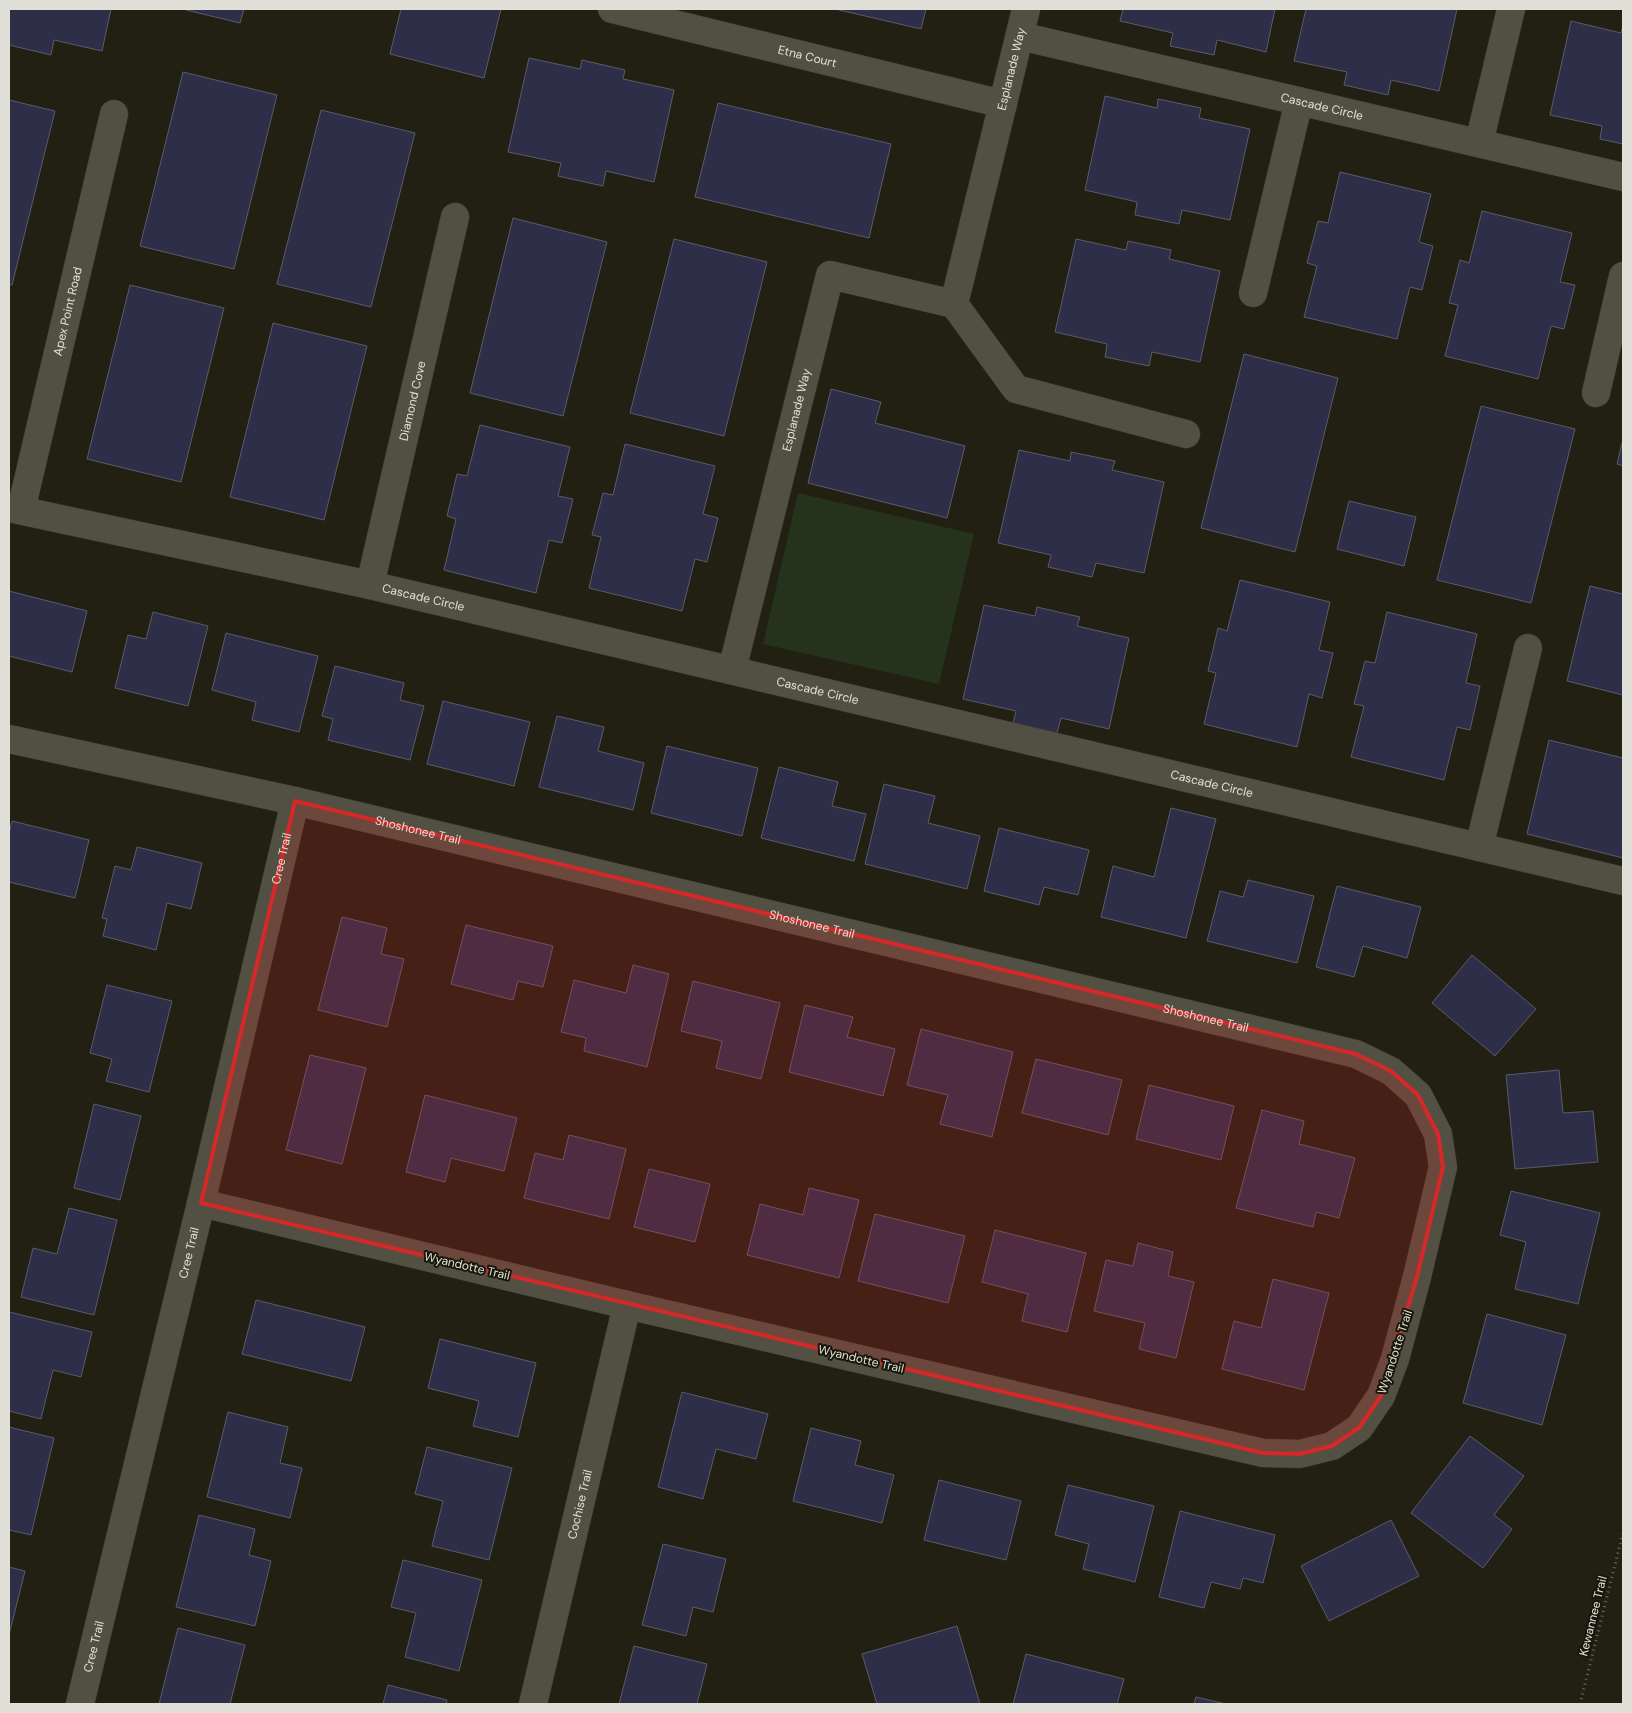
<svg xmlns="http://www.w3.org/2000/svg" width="1632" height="1713" viewBox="0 0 1632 1713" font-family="'DM Sans',sans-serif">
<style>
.green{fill:#25331c}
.building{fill:#2e2e48;stroke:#5b5b69}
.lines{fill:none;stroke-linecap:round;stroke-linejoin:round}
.minor-casing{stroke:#3a3830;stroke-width:29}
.path{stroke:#6c6a5f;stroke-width:3;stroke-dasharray:1 4;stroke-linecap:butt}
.minor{stroke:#525042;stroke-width:28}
.marked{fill:#d62828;fill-opacity:0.2;stroke:#d62828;stroke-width:4;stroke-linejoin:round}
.labels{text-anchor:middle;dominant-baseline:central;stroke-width:4;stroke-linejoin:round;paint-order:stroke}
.street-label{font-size:12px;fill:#e1e0d8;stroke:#18160a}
</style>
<rect width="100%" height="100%" fill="#221f13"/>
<!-- green -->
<path class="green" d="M798,493L974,534L939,684L763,644Z"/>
<!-- building -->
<path class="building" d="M9,9H111L102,51L54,40L51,55L9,45Z
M182,9H244L240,23Z
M401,9H501L484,78L390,54Z
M835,9H926L921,29Z
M1123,9H1275L1266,52L1217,40L1214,55L1170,46L1173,33L1120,21Z
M1306,9H1457L1439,91L1391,80L1388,95L1344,85L1347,72L1294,61Z
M1571,21L1621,33L1623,25V144L1600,139L1602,126L1550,115Z
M529,58L580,69L582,60L625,70L623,79L674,90L654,182L606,171L603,186L558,176L561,163L508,152Z
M183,72L277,95L234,269L140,246Z
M1105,96L1157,108L1158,99L1201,108L1199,118L1250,129L1230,220L1182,210L1179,224L1135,215L1137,202L1085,190Z
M9,100L55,111L12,285H9Z
M718,103L891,144L869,238L695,197Z
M321,110L415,133L371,307L277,284Z
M1340,172L1431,194L1419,242L1433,246L1422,290L1410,287L1397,339L1304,317L1317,266L1307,263L1318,221L1328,223Z
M1482,211L1572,233L1560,282L1575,285L1564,329L1551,326L1538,379L1445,356L1458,305L1449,303L1460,260L1469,263Z
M513,218L607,242L563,416L470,393Z
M674,239L767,262L724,436L630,413Z
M1076,239L1126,250L1128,241L1171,250L1169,259L1220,271L1200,362L1152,352L1149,366L1105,357L1107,344L1055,332Z
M130,285L224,308L181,482L87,459Z
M273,323L367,346L324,520L230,497Z
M1244,354L1338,378L1295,552L1201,528Z
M831,389L881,402L875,423L965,446L947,518L808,483Z
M1481,406L1575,429L1531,603L1437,580Z
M480,425L570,447L558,496L573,499L562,543L549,540L536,593L444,570L456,519L447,516L457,474L467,476Z
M1623,439V466L1617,464Z
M625,444L715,466L703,514L718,518L707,562L695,559L682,611L589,588L601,537L592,535L603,493L613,495Z
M1019,450L1070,461L1071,452L1115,461L1112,470L1164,482L1144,573L1096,563L1092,577L1048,567L1051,555L998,543Z
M1349,501L1416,517L1404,566L1337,549Z
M1240,580L1330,602L1319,650L1333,653L1322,698L1309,694L1297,747L1204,724L1216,673L1208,671L1218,628L1227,631Z
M1590,586L1623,594V695L1567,681Z
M9,591L87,611L72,672L9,656Z
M984,605L1035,616L1037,607L1080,617L1077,626L1129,638L1109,729L1061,718L1057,733L1013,723L1016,711L963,699Z
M153,612L208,626L188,706L115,688L128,635L146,639Z
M1387,612L1477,634L1466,683L1480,686L1470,730L1457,727L1444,780L1351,757L1364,706L1354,704L1365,661L1375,663Z
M226,633L318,656L299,732L252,720L256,702L212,690Z
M335,666L404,683L400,700L424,706L410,760L328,740L333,719L322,716Z
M443,701L530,722L514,786L427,764Z
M557,716L604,727L598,751L644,763L633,810L539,787Z
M1549,740L1623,758V858L1527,834Z
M667,746L758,768L742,836L651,813Z
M779,767L838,782L832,806L866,814L854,861L761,838Z
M884,784L935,796L928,823L980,836L967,889L865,864Z
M1171,808L1216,819L1186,938L1101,917L1113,866L1154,877Z
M12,821L89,840L75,898L9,882V834Z
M999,828L1089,850L1078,895L1044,887L1039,905L984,891Z
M137,847L202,863L191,909L167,903L156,950L103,936L107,919L102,918L115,866L131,870Z
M1248,880L1314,896L1297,963L1207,941L1220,891L1243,897Z
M1337,886L1421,907L1407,958L1363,946L1354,977L1316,967Z
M342,917L387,928L381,954L404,959L387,1027L318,1010Z
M466,925L553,946L543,987L518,981L513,1000L451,984Z
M1472,955L1536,1009L1495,1056L1432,1003Z
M633,965L669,974L647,1067L584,1051L586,1038L561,1032L574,980L626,993Z
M693,981L780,1003L761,1079L716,1068L722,1041L681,1031Z
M107,985L172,1001L149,1092L106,1081L112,1059L90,1053Z
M805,1005L853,1017L847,1037L895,1049L883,1096L789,1072Z
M921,1029L1013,1052L992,1137L940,1124L948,1095L907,1085Z
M310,1055L366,1068L342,1164L286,1150Z
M1036,1059L1122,1080L1108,1135L1022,1113Z
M1559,1070L1563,1113L1593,1111L1598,1162L1515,1169L1506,1075Z
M1149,1085L1234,1106L1221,1160L1136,1139Z
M425,1095L517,1118L504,1171L451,1158L445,1182L406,1172Z
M94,1104L141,1116L120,1200L74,1188Z
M1262,1110L1304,1121L1299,1144L1355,1158L1339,1218L1316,1212L1313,1227L1236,1208Z
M569,1135L626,1149L609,1219L524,1198L535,1153L563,1160Z
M649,1169L710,1184L695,1242L634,1227Z
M809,1188L859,1200L839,1278L747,1255L760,1204L803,1215Z
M1511,1191L1600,1213L1578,1304L1515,1289L1526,1242L1500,1235Z
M69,1208L117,1220L94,1315L21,1297L33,1248L57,1254Z
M875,1214L965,1236L948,1303L858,1281Z
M995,1230L1086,1253L1067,1332L1022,1321L1028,1294L982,1282Z
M1138,1243L1173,1252L1168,1276L1194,1282L1176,1358L1139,1349L1145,1323L1094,1311L1106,1260L1133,1266Z
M1273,1279L1329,1293L1304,1390L1222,1369L1234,1321L1261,1328Z
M256,1300L365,1327L351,1381L242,1354Z
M9,1312L92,1332L81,1377L53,1370L41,1419L9,1411Z
M1487,1314L1566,1335L1542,1425L1463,1403Z
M440,1339L536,1363L518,1437L473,1426L479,1401L428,1388Z
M682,1392L768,1414L756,1459L716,1449L703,1499L658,1487Z
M228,1412L288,1427L280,1463L302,1468L290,1518L207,1497Z
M9,1427L54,1438L31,1535L9,1530Z
M811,1428L861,1441L855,1465L894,1475L882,1523L793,1501Z
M1470,1436L1524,1476L1494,1515L1512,1529L1483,1568L1411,1513Z
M427,1447L512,1468L489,1560L432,1546L443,1501L415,1494Z
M939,1480L1021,1501L1006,1560L924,1540Z
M1068,1485L1154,1506L1135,1582L1083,1569L1089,1544L1055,1535Z
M1180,1511L1275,1535L1263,1583L1243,1578L1240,1589L1211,1582L1204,1608L1159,1597Z
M199,1515L255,1529L249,1555L271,1561L255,1626L176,1607Z
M1391,1520L1419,1576L1329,1621L1301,1566Z
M663,1544L726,1559L713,1612L693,1607L686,1636L642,1625Z
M403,1560L482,1580L459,1671L405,1657L416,1613L391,1607Z
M9,1567L25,1571L9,1635Z
M957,1626L980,1704H877L862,1654Z
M178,1628L245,1645L230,1704H159Z
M634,1646L707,1664L697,1704H619Z
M1026,1654L1124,1679L1117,1704H1013Z
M388,1685L447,1700L446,1704H383Z
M1196,1697L1226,1704H1194Z"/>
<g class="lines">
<!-- minor casing -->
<g class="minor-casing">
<g id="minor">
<path id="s1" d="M612,9L1003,104"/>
<path id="s2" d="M1020,36L1623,177"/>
<path d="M1479,143L1511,9"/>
<path d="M1253,293L1299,101"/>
<path id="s3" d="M954,304L1026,9"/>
<path d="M1596,393L1623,276"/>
<path id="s4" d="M9,508L370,585L1623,881"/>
<path id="s5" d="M21,510L114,114"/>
<path id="s6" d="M370,585L455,217"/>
<path id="s7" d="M732,670L830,275L954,304L1016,389L1186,434"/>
<path id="s8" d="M9,739L295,801L1356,1054L1391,1071L1418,1095L1438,1134L1443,1167L1417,1277L1395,1359L1381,1396L1359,1428L1332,1446L1300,1454L1263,1453L627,1305L201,1203"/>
<path d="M1479,847L1528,648"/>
<path id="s9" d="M80,1704L201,1203L295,801"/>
<path id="s10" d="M533,1704L627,1305"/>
</g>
</g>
<!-- path -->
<path class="path" d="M1580,1704L1623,1533"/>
<!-- minor -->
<use href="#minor" class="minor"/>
</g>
<!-- marked area -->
<path class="marked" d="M295,801L1356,1054L1391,1071L1418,1095L1438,1134L1443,1167L1417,1277L1381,1396L1359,1428L1332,1446L1300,1454L1263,1453L201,1203Z"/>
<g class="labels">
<!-- street labels -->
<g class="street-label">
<text stroke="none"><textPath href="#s1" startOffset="201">Etna Court</textPath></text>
<text stroke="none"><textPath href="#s3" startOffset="242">Esplanade Way</textPath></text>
<text stroke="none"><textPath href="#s2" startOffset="310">Cascade Circle</textPath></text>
<text stroke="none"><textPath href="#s5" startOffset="204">Apex Point Road</textPath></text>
<text stroke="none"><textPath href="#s6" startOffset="189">Diamond Cove</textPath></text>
<text stroke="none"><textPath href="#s7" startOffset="268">Esplanade Way</textPath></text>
<text stroke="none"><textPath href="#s4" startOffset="424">Cascade Circle</textPath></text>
<text stroke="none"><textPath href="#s4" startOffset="829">Cascade Circle</textPath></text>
<text stroke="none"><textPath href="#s4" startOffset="1234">Cascade Circle</textPath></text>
<text stroke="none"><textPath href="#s8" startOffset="419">Shoshonee Trail</textPath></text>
<text stroke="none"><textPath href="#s9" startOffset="869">Cree Trail</textPath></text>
<text stroke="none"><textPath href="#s8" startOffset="824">Shoshonee Trail</textPath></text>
<text stroke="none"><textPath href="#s8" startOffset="1229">Shoshonee Trail</textPath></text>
<text stroke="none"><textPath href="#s9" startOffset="464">Cree Trail</textPath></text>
<text transform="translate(467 1266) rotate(13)">Wyandotte Trail</text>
<text transform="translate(1395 1352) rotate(-72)">Wyandotte Trail</text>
<text transform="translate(861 1359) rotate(13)">Wyandotte Trail</text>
<text stroke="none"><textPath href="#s10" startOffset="205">Cochise Trail</textPath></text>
<text transform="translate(1593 1616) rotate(-76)">Kewannee Trail</text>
<text stroke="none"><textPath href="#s9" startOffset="59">Cree Trail</textPath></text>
</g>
</g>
<!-- border -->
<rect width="1632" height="1713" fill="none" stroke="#e1e0d8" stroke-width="20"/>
</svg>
